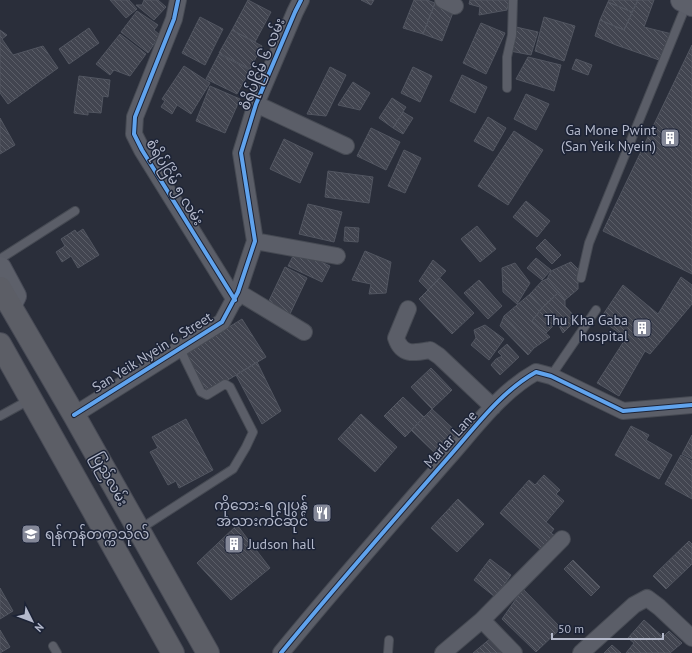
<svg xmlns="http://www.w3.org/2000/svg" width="692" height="653" viewBox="0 0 692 653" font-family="'PT Sans','Noto Sans Myanmar',sans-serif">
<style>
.building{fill:url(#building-back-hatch);stroke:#525661}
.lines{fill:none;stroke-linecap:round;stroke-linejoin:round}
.service-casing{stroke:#464a53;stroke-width:10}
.minor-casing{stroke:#464a53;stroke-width:18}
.primary-casing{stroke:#484b57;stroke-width:24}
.trunk-casing{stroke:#474a55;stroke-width:24}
.service{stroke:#5b5e68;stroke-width:8}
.minor{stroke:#5b5e68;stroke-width:16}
.primary{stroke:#5d606a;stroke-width:22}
.trunk{stroke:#5c5e66;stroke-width:22}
.cycleway-casing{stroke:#1c2336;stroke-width:6}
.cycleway{stroke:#60a3ed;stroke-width:4}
.labels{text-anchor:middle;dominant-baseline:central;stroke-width:3;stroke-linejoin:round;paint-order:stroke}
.street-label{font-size:14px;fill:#b4b9cb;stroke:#1c2336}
.poi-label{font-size:14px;fill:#b4b9cb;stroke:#1c2336;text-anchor:end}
</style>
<defs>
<pattern id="building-back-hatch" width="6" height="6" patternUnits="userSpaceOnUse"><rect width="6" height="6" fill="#424550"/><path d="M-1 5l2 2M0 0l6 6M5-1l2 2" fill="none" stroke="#5b5e68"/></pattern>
</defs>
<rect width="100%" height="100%" fill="#2a2e3a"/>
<!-- building -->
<path class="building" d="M110,0H129L137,9L126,18Z
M144,0H158L166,7L154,20L136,5H142Z
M248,0L271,12L255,42L232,30Z
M361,0H374L371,5Z
M414,0H427L435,3L423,34L403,28Z
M470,0H509L507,10L479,15L480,7L469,4Z
M609,0H638L632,12L608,2Z
M638,0H654L644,27L672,34L662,61L616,45L595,36L600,20L624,30Z
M608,2L632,12L624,30L600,20Z
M435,3L454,10L442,41L423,34Z
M137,11L158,25L154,30L160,35L148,53L121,32Z
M200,17L223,29L205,65L182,53Z
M544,17L575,26L564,61L535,51Z
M481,23L505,33L486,74L463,63Z
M516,27L538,32L531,55L510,51Z
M89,28L99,43L69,64L59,49Z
M0,30L7,35L2,39L13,55L43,46L58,68L8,104L0,93Z
M232,30L262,46L250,69L219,53Z
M120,34L146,54L130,76L114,70L110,75L96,64Z
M692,45V274L603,231Z
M219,54L250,70L237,94L206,79Z
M528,57L561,65L554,91L516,79Z
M576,59L592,65L588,75L572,69Z
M184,66L210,83L191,114L177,105L172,114L161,107L165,101L162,99Z
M330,67L346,75L326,116L307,114Z
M413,67L432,76L420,102L401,93Z
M462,75L487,87L475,113L450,101Z
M79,76L110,80L108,97L103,96L101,113L88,112V115L74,113Z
M353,82L370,93L360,110L338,105Z
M210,86L240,99L225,133L196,121Z
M526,94L549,104L536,130L514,119Z
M392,98L406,107L393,128L379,118Z
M403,112L413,118L403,134L393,128Z
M488,117L506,128L493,151L474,141Z
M0,118L15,145L0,154Z
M371,128L400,142L386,170L357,156Z
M514,131L543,150L508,205L478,186Z
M284,139L313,153L300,183L270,169Z
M404,150L421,158L405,193L388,186Z
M328,171L373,177L369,203L325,197Z
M526,201L550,221L537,237L513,217Z
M308,204L342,212L334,242L299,234Z
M477,226L496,249L480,262L461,239Z
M345,227L359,228L358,242L344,241Z
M83,229L99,255L78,268L71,256L62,262L56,252L65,246L61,239L75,230L77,233Z
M545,239L561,255L552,264L536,248Z
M296,250L330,266L322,282L288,266Z
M365,251L391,262L386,293L369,294L371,284L352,280Z
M536,258L551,270L542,280L527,268Z
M433,260L446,271L428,290L419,281Z
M571,262L578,269V289L565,300L547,279L551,271Z
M515,263L530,283L517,304L503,292L502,268Z
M285,267L307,278L289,316L267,305Z
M681,277L692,285V304L650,354L645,351L619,396L597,383L626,338L600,319L623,285L658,314Z
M440,278L474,313L452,334L419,299Z
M547,279L559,292L542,308L530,294L542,281Z
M479,280L502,306L488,319L464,293Z
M559,292L565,300V306L577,319L563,333L557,322L546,333L532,321L542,308Z
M530,294L542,308L532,321L550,337L534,348L504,316Z
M504,316L534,348L528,355L500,326Z
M242,319L266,357L208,392L185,354Z
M485,325L504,339L489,360L471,345L476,338L474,330Z
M507,344L519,357L500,375L491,365L496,359L502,356L498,352Z
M257,362L281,411L262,424L236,375Z
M431,368L452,390L432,409L411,387Z
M403,397L424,417L405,437L384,416Z
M432,409L461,436L440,458L411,430Z
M361,414L397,447L375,472L338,439Z
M186,419L213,470L179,488L176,481L168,485L150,452L158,448L152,437Z
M631,426L649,435L646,440L672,455L659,479L615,455Z
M692,435V459L682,454Z
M681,455L692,461V499L665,484Z
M544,475L560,490L556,494L564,501L546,522L554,529L551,533L555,536L542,551L500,513L529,480L535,485Z
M458,499L484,524L457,552L431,528Z
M237,525L270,568L231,600L197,563Z
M689,541L692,544V564L666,589L653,576Z
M490,559L511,575L495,597L474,580Z
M573,560L600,587L591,596L564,569Z
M0,588L13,611L0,619Z
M523,589L561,628L536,652L502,619Z
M644,620L663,637L669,631L682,643L670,653H626L634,643L628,638Z
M0,630L10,647L0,653Z
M491,638L506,653H473Z
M612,645L621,653H604Z"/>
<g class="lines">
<!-- service casing -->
<g class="service-casing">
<path id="service" d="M507,88V57L512,35L513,0
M0,259L75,211
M581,278L589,243L687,3
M551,376L596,310
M0,416L31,399
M140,529L233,469L246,447L253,432L230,387L225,384L207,395L201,392L180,349
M53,646L57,653
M388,653L389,640"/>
</g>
<!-- minor casing -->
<g class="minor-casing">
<path id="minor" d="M178,0L174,19L135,117L134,134L142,150L235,300
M443,0L455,6
M256,104L346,146
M255,241L337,256
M238,292L304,332
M408,309L396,338C402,356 414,353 430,350L439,356L493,407
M74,415L222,322L238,292L255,241L241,153L256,104L295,12L301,0
M482,620L514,653
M281,653C335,587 391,523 447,459C474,429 500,392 536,372L551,376L623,411L692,405
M443,653L482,620L562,539
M581,653L634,605L647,598L659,607L692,638"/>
</g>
<!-- primary casing -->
<g class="primary-casing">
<path id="primary" d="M682,0L692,5
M0,268L15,296L11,304"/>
</g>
<!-- trunk casing -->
<g class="trunk-casing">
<path id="trunk" d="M0,288L74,415L208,653
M0,344L173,653"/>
</g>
<!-- service -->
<use href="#service" class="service"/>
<!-- minor -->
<use href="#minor" class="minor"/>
<!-- primary -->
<use href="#primary" class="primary"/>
<!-- trunk -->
<use href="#trunk" class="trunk"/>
<!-- cycleway casing -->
<g class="cycleway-casing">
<path id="cycleway" d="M178,0L174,19L135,117L134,134L142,150L235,300
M74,415L222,322L238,292L255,241L241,153L256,104L295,12L301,0
M281,653C335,587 391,523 447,459C474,429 500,392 536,372L551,376L623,411L692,405"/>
</g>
<!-- cycleway -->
<use href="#cycleway" class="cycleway"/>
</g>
<!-- icons -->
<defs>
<g id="building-square" transform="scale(1)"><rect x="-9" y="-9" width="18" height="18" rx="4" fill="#848898" stroke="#1c2336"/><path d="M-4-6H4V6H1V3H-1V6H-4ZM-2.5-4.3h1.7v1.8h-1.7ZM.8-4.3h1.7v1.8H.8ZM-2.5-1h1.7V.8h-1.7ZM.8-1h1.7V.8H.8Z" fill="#fff"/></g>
<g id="restaurant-square" transform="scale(1)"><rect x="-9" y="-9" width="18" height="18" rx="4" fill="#848898" stroke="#1c2336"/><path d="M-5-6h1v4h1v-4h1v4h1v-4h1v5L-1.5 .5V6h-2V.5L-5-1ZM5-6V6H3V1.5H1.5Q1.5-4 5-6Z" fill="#fff"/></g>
<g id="university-square" transform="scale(1)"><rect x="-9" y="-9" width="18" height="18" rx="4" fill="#848898" stroke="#1c2336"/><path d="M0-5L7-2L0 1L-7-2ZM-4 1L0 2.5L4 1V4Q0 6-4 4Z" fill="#fff"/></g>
</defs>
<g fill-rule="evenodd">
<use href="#building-square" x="670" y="138"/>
<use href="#building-square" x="642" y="328"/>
<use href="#restaurant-square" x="322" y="513"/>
<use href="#university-square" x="31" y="534"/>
<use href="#building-square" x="234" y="544"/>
</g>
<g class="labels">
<!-- street labels -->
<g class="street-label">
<text transform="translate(262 64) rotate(-68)">စံရိပ်ငြိမ် ၆ လမ်း</text>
<text transform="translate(175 182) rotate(59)">စံရိပ်ငြိမ် ၅ လမ်း</text>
<text transform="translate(152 352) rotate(-32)">San Yeik Nyein 6 Street</text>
<text transform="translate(450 439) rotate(-48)">Marlar Lane</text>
<text transform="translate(110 479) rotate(61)">ပြည်လမ်း</text>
</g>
<!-- poi labels -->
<g class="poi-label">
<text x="656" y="130">Ga Mone Pwint<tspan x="656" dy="16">(San Yeik Nyein)</tspan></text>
<text x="628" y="320">Thu Kha Gaba<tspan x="628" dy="16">hospital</tspan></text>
<text x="308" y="505">ကိုဘေး-ရ ဂျပန်<tspan x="308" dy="16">အသားကင်ဆိုင်</tspan></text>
<text x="45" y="534" text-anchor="start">ရန်ကုန်တက္ကသိုလ်</text>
<text x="248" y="544" text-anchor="start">Judson hall</text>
</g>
</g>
<!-- north arrow -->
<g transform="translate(32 621) rotate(132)" stroke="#1c2336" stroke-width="3" paint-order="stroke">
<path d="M0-3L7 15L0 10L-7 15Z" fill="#b4b9cb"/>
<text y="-6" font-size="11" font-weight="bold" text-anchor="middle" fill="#b4b9cb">N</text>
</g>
<!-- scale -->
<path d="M552 633v6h111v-6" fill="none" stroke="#b4b9cb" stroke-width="2"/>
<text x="558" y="633" font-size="12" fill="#b4b9cb" stroke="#1c2336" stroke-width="3" paint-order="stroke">50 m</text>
</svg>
